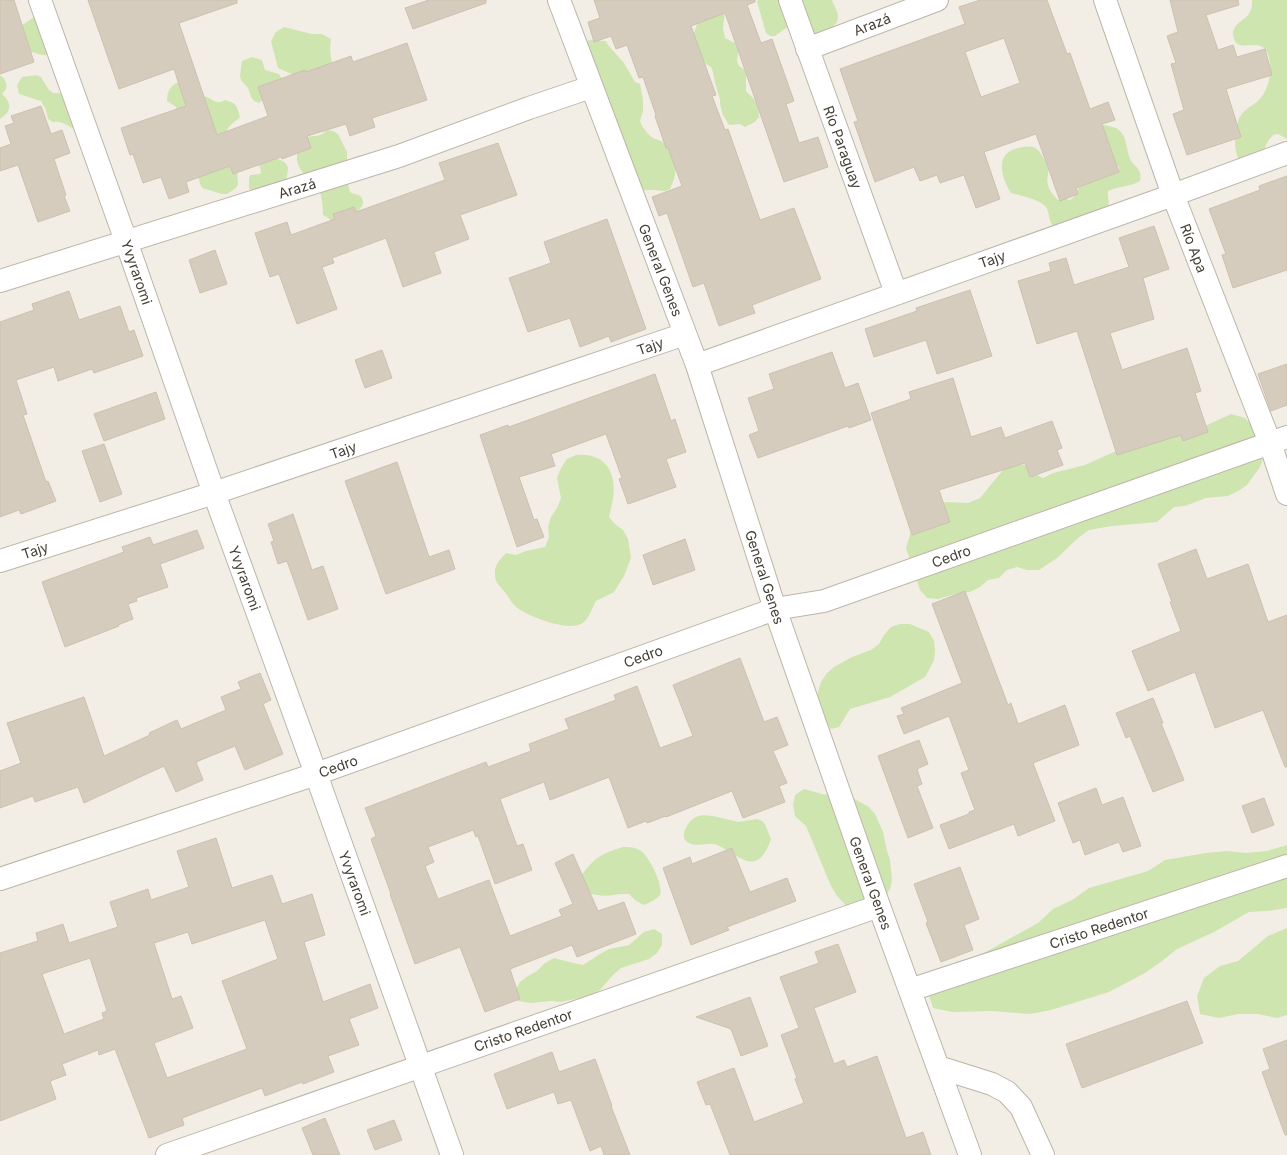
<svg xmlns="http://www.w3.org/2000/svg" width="1287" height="1155" viewBox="0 0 1287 1155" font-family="Inter,sans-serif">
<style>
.green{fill:#cee5b0}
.building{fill:#d6ccbe;stroke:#cdc1af;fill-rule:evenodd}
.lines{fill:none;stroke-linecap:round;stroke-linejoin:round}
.minor-casing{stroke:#bdb5a9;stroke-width:24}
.minor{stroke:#fff;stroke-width:22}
.labels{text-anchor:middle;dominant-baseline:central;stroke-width:3;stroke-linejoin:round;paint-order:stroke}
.street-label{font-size:14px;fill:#443e35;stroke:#fff}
</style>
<rect width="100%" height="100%" fill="#f2eee6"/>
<!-- green -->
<path class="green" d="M758,0H832C833,4 836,8 837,12C842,26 826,31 816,36L789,26L775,36H770L766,33L757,2Z
M1252,0H1287V139L1278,134L1273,135C1266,142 1264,149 1263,158L1239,161C1234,148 1234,140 1237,126C1238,123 1238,119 1240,117C1244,109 1252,106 1258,101C1266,93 1269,83 1270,73C1271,68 1270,63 1269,58C1264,33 1239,55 1234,39C1229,24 1246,21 1250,12C1252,8 1252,4 1252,0Z
M725,11L723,28L725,38L735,43L738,51L737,61L739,66L744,69L746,74V91C756,101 759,103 759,118H758L755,122L745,127L740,124L729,125L723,115L720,104V99L715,83L713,72L711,67L706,64L700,56L693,36L700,15Z
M39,16L52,55H42L32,52L27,54L18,28L34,17Z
M284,27L312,34H322L331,39L330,50L333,71L296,76L278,68L271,41L276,32Z
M590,40L606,41L608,45L624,63L635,82L640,84L643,100V111L640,121L642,126L648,134L653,138L663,142L674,154L677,163L674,179L670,189L665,191L654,190L623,191L615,184L585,42Z
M252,57L262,60L265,70L279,74L284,83L259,103L254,101L251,97L248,88L241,80L240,76L242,61Z
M0,75C4,78 8,83 6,89C5,91 3,92 2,94C13,104 11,111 0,119Z
M37,75L41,77L49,90L53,93H83L87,95L89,109L76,129C67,127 63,120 53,122L48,119L46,110L41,101L19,94L17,85L22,77Z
M179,82L198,95L207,97L216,102H221L225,100C238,104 236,105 240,117C236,122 228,124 227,132C227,136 228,137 227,142L177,112L176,107L167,101C167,92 170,85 179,82Z
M1104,125C1109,126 1115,127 1119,130C1127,137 1126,147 1129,156C1132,167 1143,167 1140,181C1130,187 1118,186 1108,191C1107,197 1110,201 1108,207L1054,227C1048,221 1050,214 1046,207C1041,200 1019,195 1011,193C1002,178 993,154 1018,148C1022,147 1029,146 1033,147C1041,150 1046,162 1048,170C1049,175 1046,180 1048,185C1049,190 1054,196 1058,200L1065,199L1070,200L1074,197L1079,187L1119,172V167L1114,164L1100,128Z
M327,130L333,131L338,134L347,152V161L351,173L348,184L350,192C353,194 357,194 359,195C374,206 343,225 331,220C329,219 326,216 323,215C323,208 322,196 319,190C311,177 296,173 297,155C297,148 299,143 305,139C309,135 314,137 320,135C322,134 325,132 327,130Z
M213,156L237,168L238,184L236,188L227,194H222L202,188L200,184L197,169Z
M275,158C292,164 288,167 286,182L253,192L249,189V180L250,175L260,174L261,170L259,165L260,160Z
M1231,414L1245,418L1252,426L1264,456L1260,467L1247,485L1238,491L1228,496L1206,498L1185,506L1174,507L1157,522L1112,526L1089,530L1078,538L1057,558L1039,570H1027L1017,567L1007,570L999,578L988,580L980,587L970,592L959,593L938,599L927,598L920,590L906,548L912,528L936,506L946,502L968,503L980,498L1008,464L1025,465L1033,473L1043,478L1053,473L1085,465L1116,451L1140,446L1149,439L1192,432Z
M576,455C605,453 617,471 613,499C612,505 610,511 609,517L615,524L623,530L628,539L631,558L624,576L614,592L596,601C592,608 589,620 581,624C566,631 529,617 516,607C511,603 508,595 503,590C498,584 495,582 495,574C494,565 500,560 506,553L516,555L526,551L545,547L549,537L548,527L551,517L557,508L561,498L557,478L561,468L567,459Z
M900,624H910L929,632L934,641L935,650L934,660L930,668L925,677L890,697L850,709L839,727L831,729L818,714V692L821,682L827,673L834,667L852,657L871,650L879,644L884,635L891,627Z
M804,789L822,794L851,797L869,807L875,814L883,832L887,851L890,860L892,880L890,889L879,906L851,911L837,896L831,886L806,826L795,816L793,805L795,795Z
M703,815L713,816L738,822L757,819L762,821L765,824L771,839C757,879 741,856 717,845C708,841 699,848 689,843C678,838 687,823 694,818C697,816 700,816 703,815Z
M1287,845V908L1268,911L1249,912L1214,932L1177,949L1162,961L1145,973L1109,992L1051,1010L1030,1014L991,1011L952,1012L933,1008L927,989L970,968L984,953L1038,923L1053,909L1072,900L1089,888L1148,871L1165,860L1206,853L1227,851L1246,853L1267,851Z
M623,847C630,847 635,847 641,851C649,856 664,886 660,895C656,900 650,902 644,905L636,901L629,894C612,893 607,899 589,893L581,876C595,857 601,854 623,847Z
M1287,928V1015L1277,1018L1258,1014H1238L1219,1018L1200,1014L1197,996L1204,978L1220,966L1238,961L1268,936Z
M654,929L662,934V945L657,953L649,959L621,968L613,975L600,990L590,996L561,1002L551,1001L531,1003L518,1001L515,991L520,982L528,976L537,971L545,963L554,958L573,963L583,965L600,954L609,949L629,945L644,932Z"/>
<!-- building -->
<path class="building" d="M0,0H14L34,62L0,74Z
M88,0H237V3L179,23L217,135L268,116L258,87L305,70L306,72L351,56L353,62L407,43L427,100L372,118L375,127L350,136L346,124L307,136L311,148L282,159L281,157L233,174L230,166L186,182L189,192L169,199L161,177L143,183L133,154L130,155L121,128L186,106L174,69L119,89Z
M429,0H486V3L413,29L405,8Z
M594,0H755V2L747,5L761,43L772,39L794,101L786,104L799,143L818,137L828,167L784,182L725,13L691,26L716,95L712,96L725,130L728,129L760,220L794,208L821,279L752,305L755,313L719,326L704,283L693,287L667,213L659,216L652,197L682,186L668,148H666L655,116L656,115L643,77L639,78L627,45L616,49L611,36L594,42L588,22L600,18Z
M980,0H1047L1067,54L1070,53L1090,109L1108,102L1115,120L1102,124L1119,172L1076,188L1078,194L1060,201L1036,134L984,152L1000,199L976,208L964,175L940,183L937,175L920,181L914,167L875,182L854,122L858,121L840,69L965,24L959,7ZM1004,38L1020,83L981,97L965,52Z
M1170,0H1238L1239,5L1206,15L1218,50L1233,45L1237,57L1265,49L1272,75L1226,89L1241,137L1187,155L1173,114L1184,110L1171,64L1176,63L1167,36L1178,32Z
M41,106L51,134L62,130L70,153L54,159L66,195L64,196L70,211L38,222L18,165L0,171V148L11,144L5,126L14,123L11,116Z
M498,143L517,195L460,215L469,239L434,252L441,273L403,287L386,238L332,258L334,263L322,267L337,309L297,324L279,274L270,277L255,233L287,222L291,235L335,219L333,214L354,207L356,212L445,180L439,163Z
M1287,176V270L1233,288L1222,255L1226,254L1209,209L1260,190L1259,186Z
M607,219L646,329L611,342L609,336L580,347L570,318L528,332L509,278L551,263L544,242Z
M1154,226L1169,269L1143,278L1154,319L1110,333L1122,370L1187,348L1201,391L1195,393L1208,432L1183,441L1181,435L1117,455L1077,331L1037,344L1018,281L1051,271L1049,263L1066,258L1074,285L1129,267L1119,238Z
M215,250L227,284L200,293L189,260Z
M970,290L992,356L937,374L926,340L874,357L865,329L917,311L916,308Z
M69,291L79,320L120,306L129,332L134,330L143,356L94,373L92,369L58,381L54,367L16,380L27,414L23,415L46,482L48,481L56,501L21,514L19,510L0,517V322L34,310L32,304Z
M382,350L392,378L365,388L355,360Z
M832,352L845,388L858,383L871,420L849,428L848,426L758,458L749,435L759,431L748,398L774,389L769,374Z
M1287,364V405L1271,411L1258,374Z
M655,374L671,421L675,419L686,452L666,459L676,487L628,504L619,479L622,478L606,434L551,454L555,466L519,477L534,520L537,519L544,537L517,547L480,435L508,425L509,427Z
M953,378L971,437L1001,427L1005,438L1052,421L1062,448L1057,450L1063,465L1030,477L1025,463L939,490L950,522L912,535L871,413L911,399L909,392Z
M156,392L165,419L104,441L94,414Z
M104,444L122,494L100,502L82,451Z
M397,462L429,557L449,550L455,569L386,594L345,481Z
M293,514L312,570L323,566L338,609L308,620L287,561L278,564L271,542L274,541L268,524Z
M197,530L204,548L160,564L168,587L136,598L137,601L128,604L133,619L118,625L119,626L65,647L42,582L124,552L122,547L150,537L153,545Z
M685,539L695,570L653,585L643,555Z
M1196,549L1207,579L1248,564L1268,622L1287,615V767H1285L1263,710L1215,728L1195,672L1148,691L1132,651L1181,631L1170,602H1172L1158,564Z
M965,591L1008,705L1011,703L1018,724L1065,705L1079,745L1033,763L1055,821L1018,836L1014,824L949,849L940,825L969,814V812L975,810L961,773L969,770L949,716L904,734L897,716L904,714L901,708L962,683L932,604Z
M740,658L764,722L777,717L788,745L773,751L787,783L779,786L785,802L743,818L732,791L666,817V816L647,823L646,821L628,828L609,777L550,800L544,782L500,799L517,846L523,844L532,870L495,884L478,836L476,837L473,830L428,847L434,862L425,866L438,899L489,880L510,936L562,916L559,910L573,904L555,863L573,854L598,911L624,902L636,934L577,957L572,945L510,969L520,999L485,1012L460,947L415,964L390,894H391L371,839L376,836L365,808L486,762L488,767L531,751L529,744L569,729L565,719L616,700L614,695L637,686L660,748L693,736L673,685Z
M260,673L271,700L263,704L283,754L245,770L235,746L196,762L203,780L176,792L164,766L84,803L78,787L35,802L33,796L0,808V771L21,763L7,723L84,697L104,756L150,735L149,733L177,720L181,729L226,710L221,697L241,689L238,682Z
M1153,698L1163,723H1161L1184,780L1153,792L1130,736L1126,738L1116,713Z
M919,740L928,764L917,769L922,784L917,786L933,828L908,838L878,756Z
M1096,788L1102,805L1123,797L1141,846L1123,852L1119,842L1085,855L1080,840L1073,843L1058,803Z
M1264,798L1274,825L1252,833L1242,806Z
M216,838L232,888L272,875L282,904L312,894L325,935L304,942L323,1002L370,984L378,1008L349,1019L359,1045L328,1056L334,1072L303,1084L302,1082L265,1096L262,1088L182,1118L184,1125L149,1138L115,1049L99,1055L98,1050L62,1064L66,1075L50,1081L56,1099L0,1121V953L38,941L36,933L63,924L69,943L118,927L110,902L148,889L151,900L189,887L177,851ZM265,920L278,959L222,981L247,1049L167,1078L154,1043L193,1028L181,996L172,999L154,943L188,932L192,944ZM90,958L107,1011L102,1013L104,1019L64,1034L42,974Z
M732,848L750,892L787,878L796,901L727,927L729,930L691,945L663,868L690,857L692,864Z
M960,867L979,919L964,925L973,950L941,962L926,923L928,922L914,884Z
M838,944L856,992L814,1008L834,1064L844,1060L847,1067L877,1056L906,1138L923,1132L931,1155H730L710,1104L706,1105L697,1082L734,1068L754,1122L804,1103L795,1079L797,1078L781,1035L799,1028L780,977L819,963L815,952Z
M750,997L768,1046L741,1056L731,1029L696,1017Z
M1187,1001L1203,1043L1082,1088L1066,1044Z
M1287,1040V1135H1285L1262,1072L1270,1069L1263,1049Z
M552,1052L559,1072L595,1059L612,1106H611L630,1155H604L601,1146L590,1151L571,1100L558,1104L554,1092L507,1109L494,1074Z
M325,1118L340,1155H313L302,1128Z
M394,1120L402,1140L375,1150L367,1130Z"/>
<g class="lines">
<!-- minor casing -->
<g class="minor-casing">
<path id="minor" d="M40,0L126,241L214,493L316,774L452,1155
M559,0L697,365L775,609L879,906L970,1155
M790,0L896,293
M1105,0L1173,195L1270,443L1287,494
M807,49L937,0
M0,281L399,156L529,108L591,87
M697,365L1173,195L1287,153
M0,561L214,493L685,334
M0,879L316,774L775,609L824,601L1287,437
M910,990L1287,866
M938,1067L992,1084L1007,1092L1021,1107L1043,1155
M167,1155L879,906"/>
</g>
<!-- minor -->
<use href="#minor" class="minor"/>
</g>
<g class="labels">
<!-- street labels -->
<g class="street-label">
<text transform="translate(872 24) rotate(-21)">Arazá</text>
<text transform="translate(843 147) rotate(70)">Río Paraguay</text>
<text transform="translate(297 188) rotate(-17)">Arazá</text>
<text transform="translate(1194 248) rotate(69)">Río Apa</text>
<text transform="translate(992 259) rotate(-19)">Tajy</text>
<text transform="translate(661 270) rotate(69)">General Genes</text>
<text transform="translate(137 272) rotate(71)">Yvyraromi</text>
<text transform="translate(650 346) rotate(-19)">Tajy</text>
<text transform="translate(343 450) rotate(-19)">Tajy</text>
<text transform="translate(35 550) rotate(-18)">Tajy</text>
<text transform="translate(951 556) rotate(-20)">Cedro</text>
<text transform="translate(765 577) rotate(72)">General Genes</text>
<text transform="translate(245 578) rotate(70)">Yvyraromi</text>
<text transform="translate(643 656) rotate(-20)">Cedro</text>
<text transform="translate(338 766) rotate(-20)">Cedro</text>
<text transform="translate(355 883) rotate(70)">Yvyraromi</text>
<text transform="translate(871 883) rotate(70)">General Genes</text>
<text transform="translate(1099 928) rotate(-18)">Cristo Redentor</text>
<text transform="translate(523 1030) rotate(-19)">Cristo Redentor</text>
</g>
</g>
</svg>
